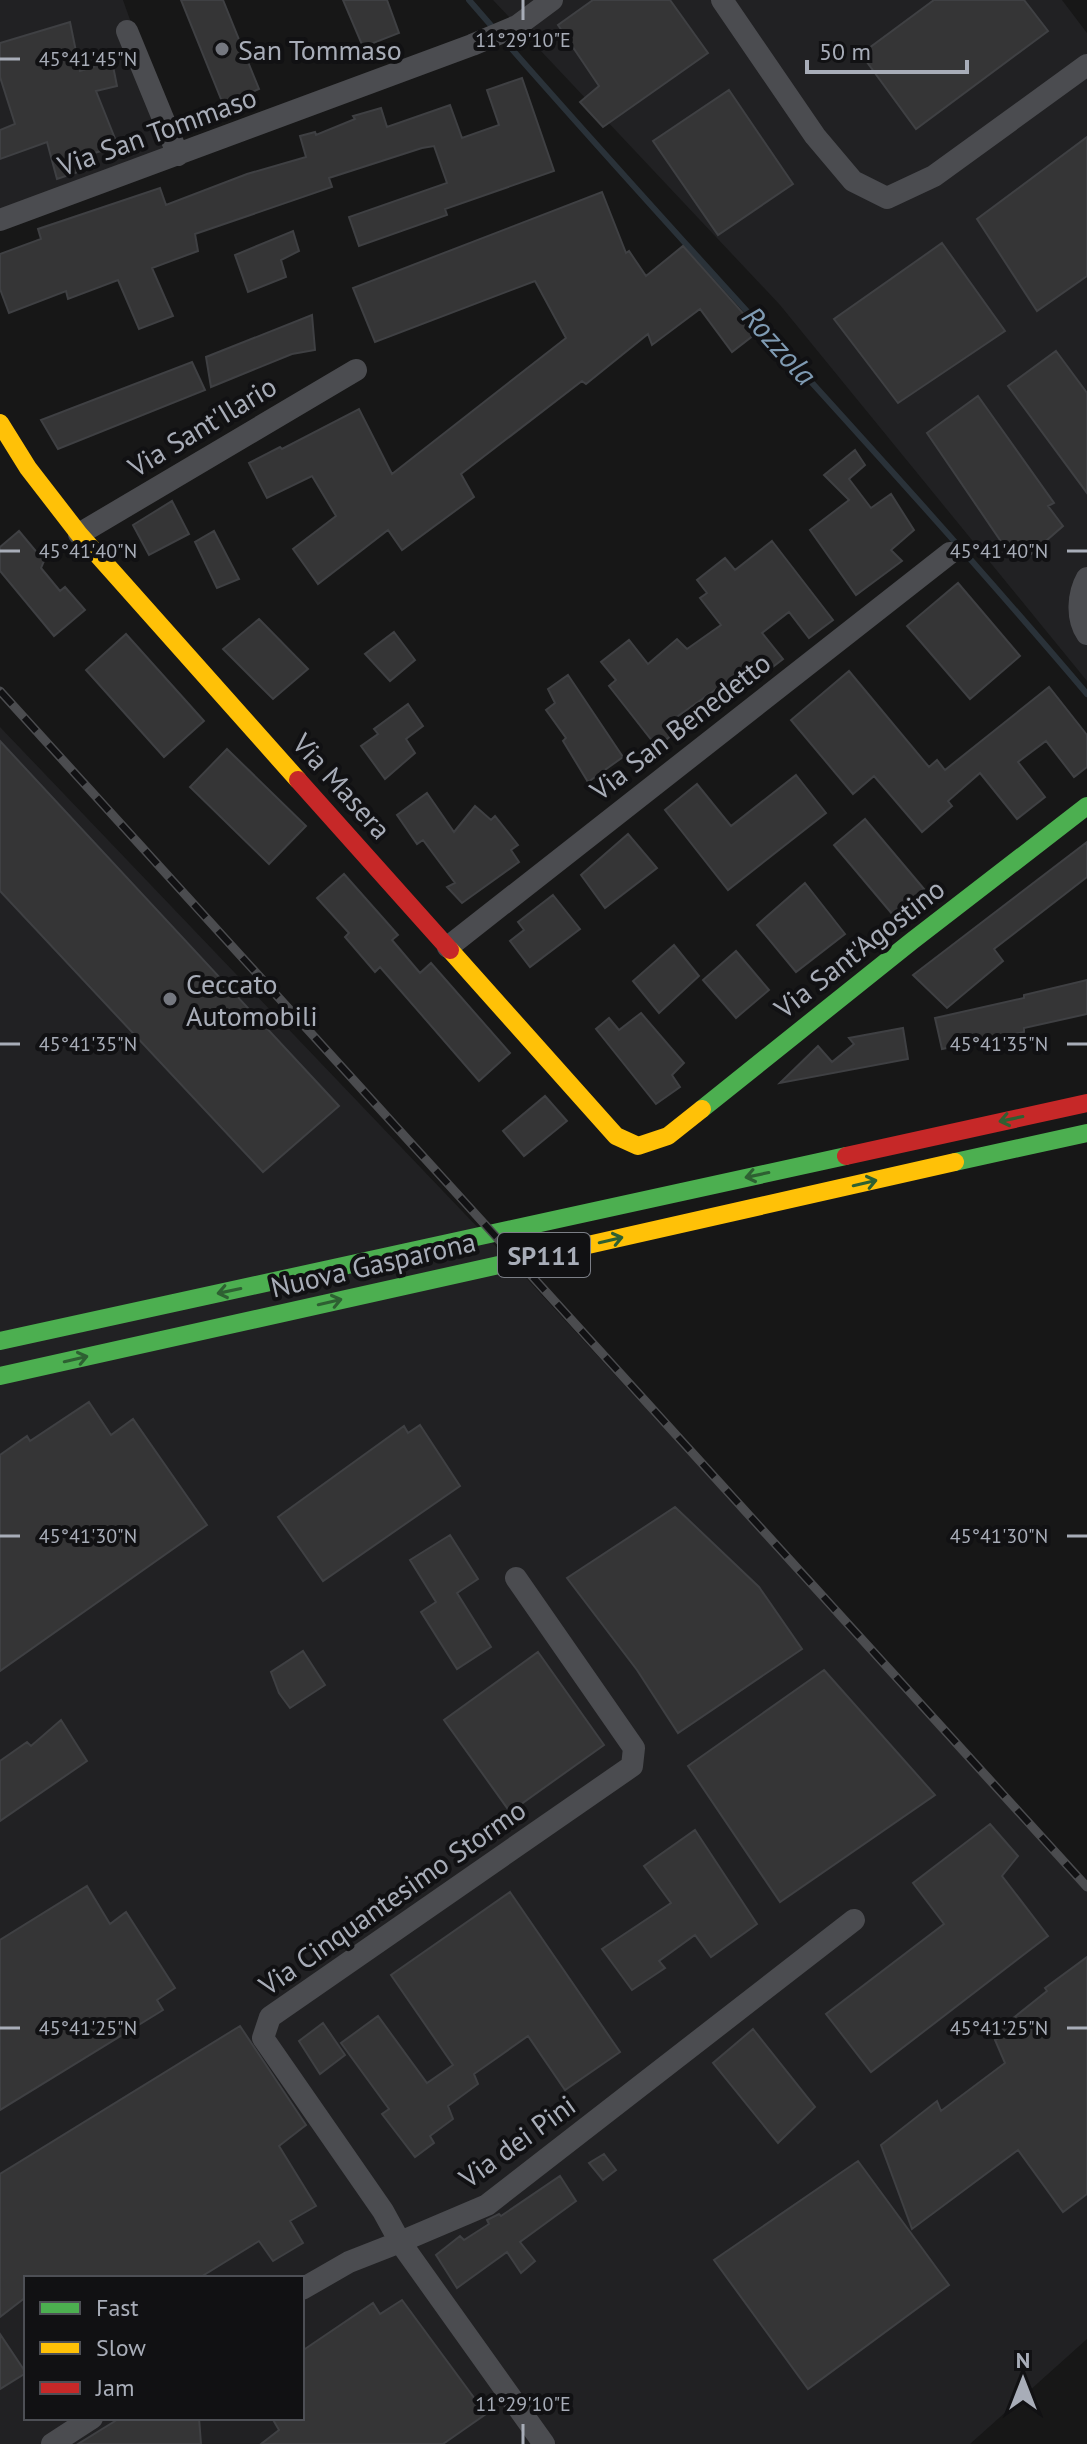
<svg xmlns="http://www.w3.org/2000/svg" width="1087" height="2444" viewBox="0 0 1087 2444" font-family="'PT Sans',sans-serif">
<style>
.built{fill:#212123;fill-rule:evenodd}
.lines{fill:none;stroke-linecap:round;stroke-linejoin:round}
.stream{stroke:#2a3239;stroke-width:6}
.building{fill:#353536;stroke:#3f4043;stroke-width:2}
.street{stroke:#4b4c50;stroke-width:22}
.fast{stroke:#4caf50;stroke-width:18}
.slow{stroke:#ffc107;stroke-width:18}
.jam{stroke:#c62828;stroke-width:18}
.rail-casing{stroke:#4b4c4f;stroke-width:9}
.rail{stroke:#111113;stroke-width:6;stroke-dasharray:18;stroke-linecap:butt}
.oneway{stroke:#2e6032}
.ticks{fill:none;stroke:#a8adb8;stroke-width:3}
.poi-dot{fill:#757880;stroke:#111113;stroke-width:3}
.labels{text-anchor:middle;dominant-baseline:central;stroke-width:8;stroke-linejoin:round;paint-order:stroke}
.shield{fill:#111113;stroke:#7b7e86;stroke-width:2}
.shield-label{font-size:26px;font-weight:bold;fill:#a8adb8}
.poi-label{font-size:28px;fill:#a8adb8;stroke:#111113;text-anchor:start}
.street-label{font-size:28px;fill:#a8adb8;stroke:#111113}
.water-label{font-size:30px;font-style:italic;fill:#7f9bb3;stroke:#111113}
.ticks-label{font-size:20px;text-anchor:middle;fill:#a8adb8;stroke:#111113;stroke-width:8;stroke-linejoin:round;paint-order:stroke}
</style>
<rect width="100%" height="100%" fill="#171717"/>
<!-- built -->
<path class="built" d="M0,0H123L178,155L0,217Z
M493,0H1062L1087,33V681L780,305Z
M0,727L528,1280L1087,1889V2339L970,2444H0ZM26,2278H302V2418H26Z"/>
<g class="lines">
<!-- stream -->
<path class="stream" d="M469,0L495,30
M503,39C695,259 898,471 1087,694"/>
</g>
<!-- building -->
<path class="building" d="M181,0H223L259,89L223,104Z
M343,0H387L399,33L363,47Z
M593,0H670L708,53L603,127L580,102L599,86L558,25Z
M934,0H1024L1048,31L916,129L861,54Z
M70,22L80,71L112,61L117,86L96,91L118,146L91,154L96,166L57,179L47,142L0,159V130L15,124L0,77V43Z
M522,78L554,171L445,209L447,215L359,246L349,217L447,183L434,146L422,148L329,178L332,187L195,234L198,251L152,268L173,316L139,329L118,280L68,299L66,291L9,313L0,289V254L41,239L38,229L160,188L166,205L247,174L306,157L300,136L315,132L316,135L355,119L353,116L381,108L387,127L450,105L462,138L499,125L487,90Z
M729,90L793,184L718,235L653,141Z
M1087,137V276L1037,311L977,219Z
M602,192L626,253L629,251L646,276L683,246L759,331L732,352L700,309L652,345L648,334L586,384L582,381L461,474L474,497L402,550L388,530L318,584L293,549L336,516L312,476L267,498L249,463L280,447L282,449L359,409L392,474L566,338L535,281L375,342L353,288Z
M293,231L299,251L281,260L286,277L248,292L235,255Z
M942,243L1005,331L898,403L834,319Z
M312,315L315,350L292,354L211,387L206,357Z
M1056,351L1087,393V493L1008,386Z
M192,362L205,390L58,449L41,420Z
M978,396L1054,503L1048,506L1063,526L1031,554L1027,549L1013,559L927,433Z
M855,450L865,465L849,479L871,508L891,494L914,530L891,550L902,561L856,595L810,530L849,500L824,475Z
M172,501L189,534L149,555L133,525Z
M19,531L44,561L41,568L60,591L65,587L85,610L54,636L0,571V547Z
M214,531L239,579L217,588L195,542Z
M772,541L833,620L809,638L789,612L762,633L783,659L761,676L752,664L671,721L678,730L657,747L609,686L616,680L601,662L629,640L648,664L677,639L687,649L721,625L700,598L707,593L697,580L725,558L735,570Z
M958,583L1020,656L970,699L907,626Z
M259,619L308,669L273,699L223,649Z
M394,632L415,660L390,681L365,654Z
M126,634L204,721L164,757L86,670Z
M849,671L929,767L937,760L945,770L1049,687L1087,735V767L1074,777L1046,741L1018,762L1045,797L1017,819L980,773L948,801L952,806L922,832L874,776L853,794L791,720Z
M568,675L623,757L588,782L563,741L566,738L546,710L555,703L548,689Z
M408,704L423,726L406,739L415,753L385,779L361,746L378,734L374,729Z
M0,741L339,1106L263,1172L0,891Z
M227,749L306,826L269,864L190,787Z
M796,775L826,813L728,890L665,810L697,784L731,826Z
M427,793L454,832L475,806L491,820L495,816L518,845L511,850L519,862L462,903L447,887L455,883L423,840L417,844L397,815Z
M865,819L924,889L893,915L834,845Z
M628,834L657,868L605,908L581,875Z
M1087,842V877L994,949L1003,961L947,1008L913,975Z
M344,874L398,935L392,940L420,973L431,963L510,1053L479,1081L380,967L375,972L345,937L349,933L317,898Z
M805,883L845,934L796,972L757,925Z
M553,895L580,929L530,967L510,941L524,930L518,922Z
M674,945L699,976L659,1013L633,981Z
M736,951L769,990L736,1018L703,980Z
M1087,980V1014L1024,1028V1032L942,1049L935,1018L1024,998V995Z
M641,1013L684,1063L672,1075L680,1087L656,1104L596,1029L609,1018L619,1030Z
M903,1028L908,1059L780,1083L818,1046L832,1062L854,1044L849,1038Z
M545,1096L567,1121L524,1156L503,1131Z
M89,1402L111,1435L133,1419L207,1525L0,1671V1455L27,1436L30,1441Z
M420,1425L460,1486L323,1581L278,1517L404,1426L408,1433Z
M675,1507L759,1587L802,1649L678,1733L637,1670L567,1578Z
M450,1535L478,1579L457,1593L491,1647L457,1669L421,1612L436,1602L410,1560Z
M303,1651L325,1685L290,1708L279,1693L271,1672Z
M538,1652L604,1745L510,1812L444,1720Z
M824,1670L935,1795L780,1902L688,1766Z
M61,1720L87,1761L0,1821V1761L27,1742L31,1746Z
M990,1824L1018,1856L1002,1876L1048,1936L871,2072L826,2014L944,1924L913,1883Z
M695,1830L757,1924L711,1957L695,1935L659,1961L665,1968L632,1990L602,1949L671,1903L644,1866Z
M87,1886L110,1924L126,1912L175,1988L157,2000L163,2010L0,2110V1940Z
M510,1892L620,2052L565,2090L528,2036L474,2074L478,2084L448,2106L453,2119L430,2136L434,2143L415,2157L382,2114L389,2109L341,2043L378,2016L427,2083L453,2065L391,1975Z
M1087,1957V2194L1063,2212L1018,2150L912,2229L881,2145L937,2101L941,2111L1005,2063L995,2040L1006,2034L1002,2027L1047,1991L1045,1988Z
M323,2023L345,2055L320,2074L299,2041Z
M240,2026L306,2125L279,2146L316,2206L290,2221L303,2243L273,2261L259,2241L199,2278H26V2297L0,2317V2174Z
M753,2029L815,2107L778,2143L713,2063Z
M604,2154L616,2170L603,2180L589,2163Z
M858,2161L949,2285L808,2389L714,2260Z
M560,2176L576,2201L520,2242L535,2261L521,2273L507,2252L457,2288L436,2255L460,2236L464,2240L489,2224L487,2220L499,2214L501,2216Z
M402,2300L486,2414L443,2444H261L279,2430L272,2418H302V2351L373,2303L380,2314Z
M0,2334L26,2373L0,2389Z
M120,2418H199L201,2444H78Z"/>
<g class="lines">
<!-- street -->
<path class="street" d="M722,0L815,136L853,181L887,198L934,176L1087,65
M127,31L178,155
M0,220L472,45L517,26L552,0
M79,534L356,370
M1087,578C1078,594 1076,618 1087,634
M448,947L950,553
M302,2289L349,2262L400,2242L383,2211L263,2038L270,2017L632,1766L634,1748L516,1578
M52,2444L92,2418
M544,2444L400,2242L487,2205L854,1920"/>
<!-- fast -->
<path class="fast" d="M702,1109L912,941L1087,806
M955,1162L1087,1133
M0,1341L846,1156
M0,1376L557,1252"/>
<!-- slow -->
<path class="slow" d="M0,423L28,468L79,534L298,780
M450,950L616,1136L638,1146L668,1136L702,1109
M557,1252L955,1162"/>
<!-- jam -->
<path class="jam" d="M298,780L450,950
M846,1156L1087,1103"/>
<!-- rail casing -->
<g class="rail-casing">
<path id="rail" d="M0,691L1087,1887"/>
</g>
<!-- rail -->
<use href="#rail" class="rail"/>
</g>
<!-- one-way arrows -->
<defs><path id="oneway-shaft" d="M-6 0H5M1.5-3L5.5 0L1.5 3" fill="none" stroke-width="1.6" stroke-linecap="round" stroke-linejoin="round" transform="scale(2)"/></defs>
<g class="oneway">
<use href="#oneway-shaft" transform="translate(1011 1119) rotate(168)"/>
<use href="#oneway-shaft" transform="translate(757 1175) rotate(168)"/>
<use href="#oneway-shaft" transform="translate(865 1183) rotate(-13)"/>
<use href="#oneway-shaft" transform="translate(611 1240) rotate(-13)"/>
<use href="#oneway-shaft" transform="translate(229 1291) rotate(168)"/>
<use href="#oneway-shaft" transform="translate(330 1302) rotate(-13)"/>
<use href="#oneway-shaft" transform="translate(76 1359) rotate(-13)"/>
</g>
<!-- ticks -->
<path class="ticks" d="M523,0V20M0,59H20M0,551H20M1067,551H1087M0,1044H20M1067,1044H1087M0,1536H20M1067,1536H1087M0,2028H20M1067,2028H1087M523,2424V2444"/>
<!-- markers -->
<g class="poi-dot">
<circle cx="222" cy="49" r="8"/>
<circle cx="170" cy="999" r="8"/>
</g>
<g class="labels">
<!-- shield labels -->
<rect class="shield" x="498" y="1233" width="92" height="44" rx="6"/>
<g class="shield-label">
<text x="544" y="1255">SP111</text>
</g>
<!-- poi labels -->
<g class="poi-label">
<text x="238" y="49">San Tommaso</text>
<text x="186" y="983">Ceccato<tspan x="186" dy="32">Automobili</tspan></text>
</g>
<!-- street labels -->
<g class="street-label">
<text transform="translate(157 131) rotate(-20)">Via San Tommaso</text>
<text transform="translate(202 426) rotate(-31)">Via Sant'Ilario</text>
<text transform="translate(680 726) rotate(-38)">Via San Benedetto</text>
<text transform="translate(342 786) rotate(48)">Via Masera</text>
<text transform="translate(859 948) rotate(-38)">Via Sant'Agostino</text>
<text transform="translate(373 1264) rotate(-13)">Nuova Gasparona</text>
<text transform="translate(392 1897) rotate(-35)">Via Cinquantesimo Stormo</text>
<text transform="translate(517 2141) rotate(-36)">Via dei Pini</text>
</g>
<!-- water labels -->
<g class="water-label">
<text transform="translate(780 345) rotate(48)">Rozzola</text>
</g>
</g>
<g class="ticks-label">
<text x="523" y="47">11°29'10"E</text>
<text x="88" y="66">45°41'45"N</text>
<text x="88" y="558">45°41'40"N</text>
<text x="999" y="558">45°41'40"N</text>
<text x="88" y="1051">45°41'35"N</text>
<text x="999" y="1051">45°41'35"N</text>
<text x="88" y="1543">45°41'30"N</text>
<text x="999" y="1543">45°41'30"N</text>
<text x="88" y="2035">45°41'25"N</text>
<text x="999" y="2035">45°41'25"N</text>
<text x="523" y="2411">11°29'10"E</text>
</g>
<!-- legend -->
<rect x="24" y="2276" width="280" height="144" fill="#111113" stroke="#4d4f55" stroke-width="2"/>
<rect x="40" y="2302" width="40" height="12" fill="#4caf50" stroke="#4d4f55" stroke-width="2"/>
<text x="96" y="2316" font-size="24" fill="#a8adb8">Fast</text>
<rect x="40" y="2342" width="40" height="12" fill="#ffc107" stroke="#4d4f55" stroke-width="2"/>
<text x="96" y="2356" font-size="24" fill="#a8adb8">Slow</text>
<rect x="40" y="2382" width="40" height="12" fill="#c62828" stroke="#4d4f55" stroke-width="2"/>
<text x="96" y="2396" font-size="24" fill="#a8adb8">Jam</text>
<!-- north arrow -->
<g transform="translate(1023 2380)" stroke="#111113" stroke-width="6" paint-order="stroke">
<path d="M0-6L14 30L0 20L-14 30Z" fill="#a8adb8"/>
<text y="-12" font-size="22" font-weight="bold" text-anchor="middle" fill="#a8adb8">N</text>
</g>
<!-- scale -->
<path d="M807 60v12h160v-12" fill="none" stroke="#a8adb8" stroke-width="4"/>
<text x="819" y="60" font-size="24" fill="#a8adb8" stroke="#111113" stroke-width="6" paint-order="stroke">50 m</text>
</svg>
